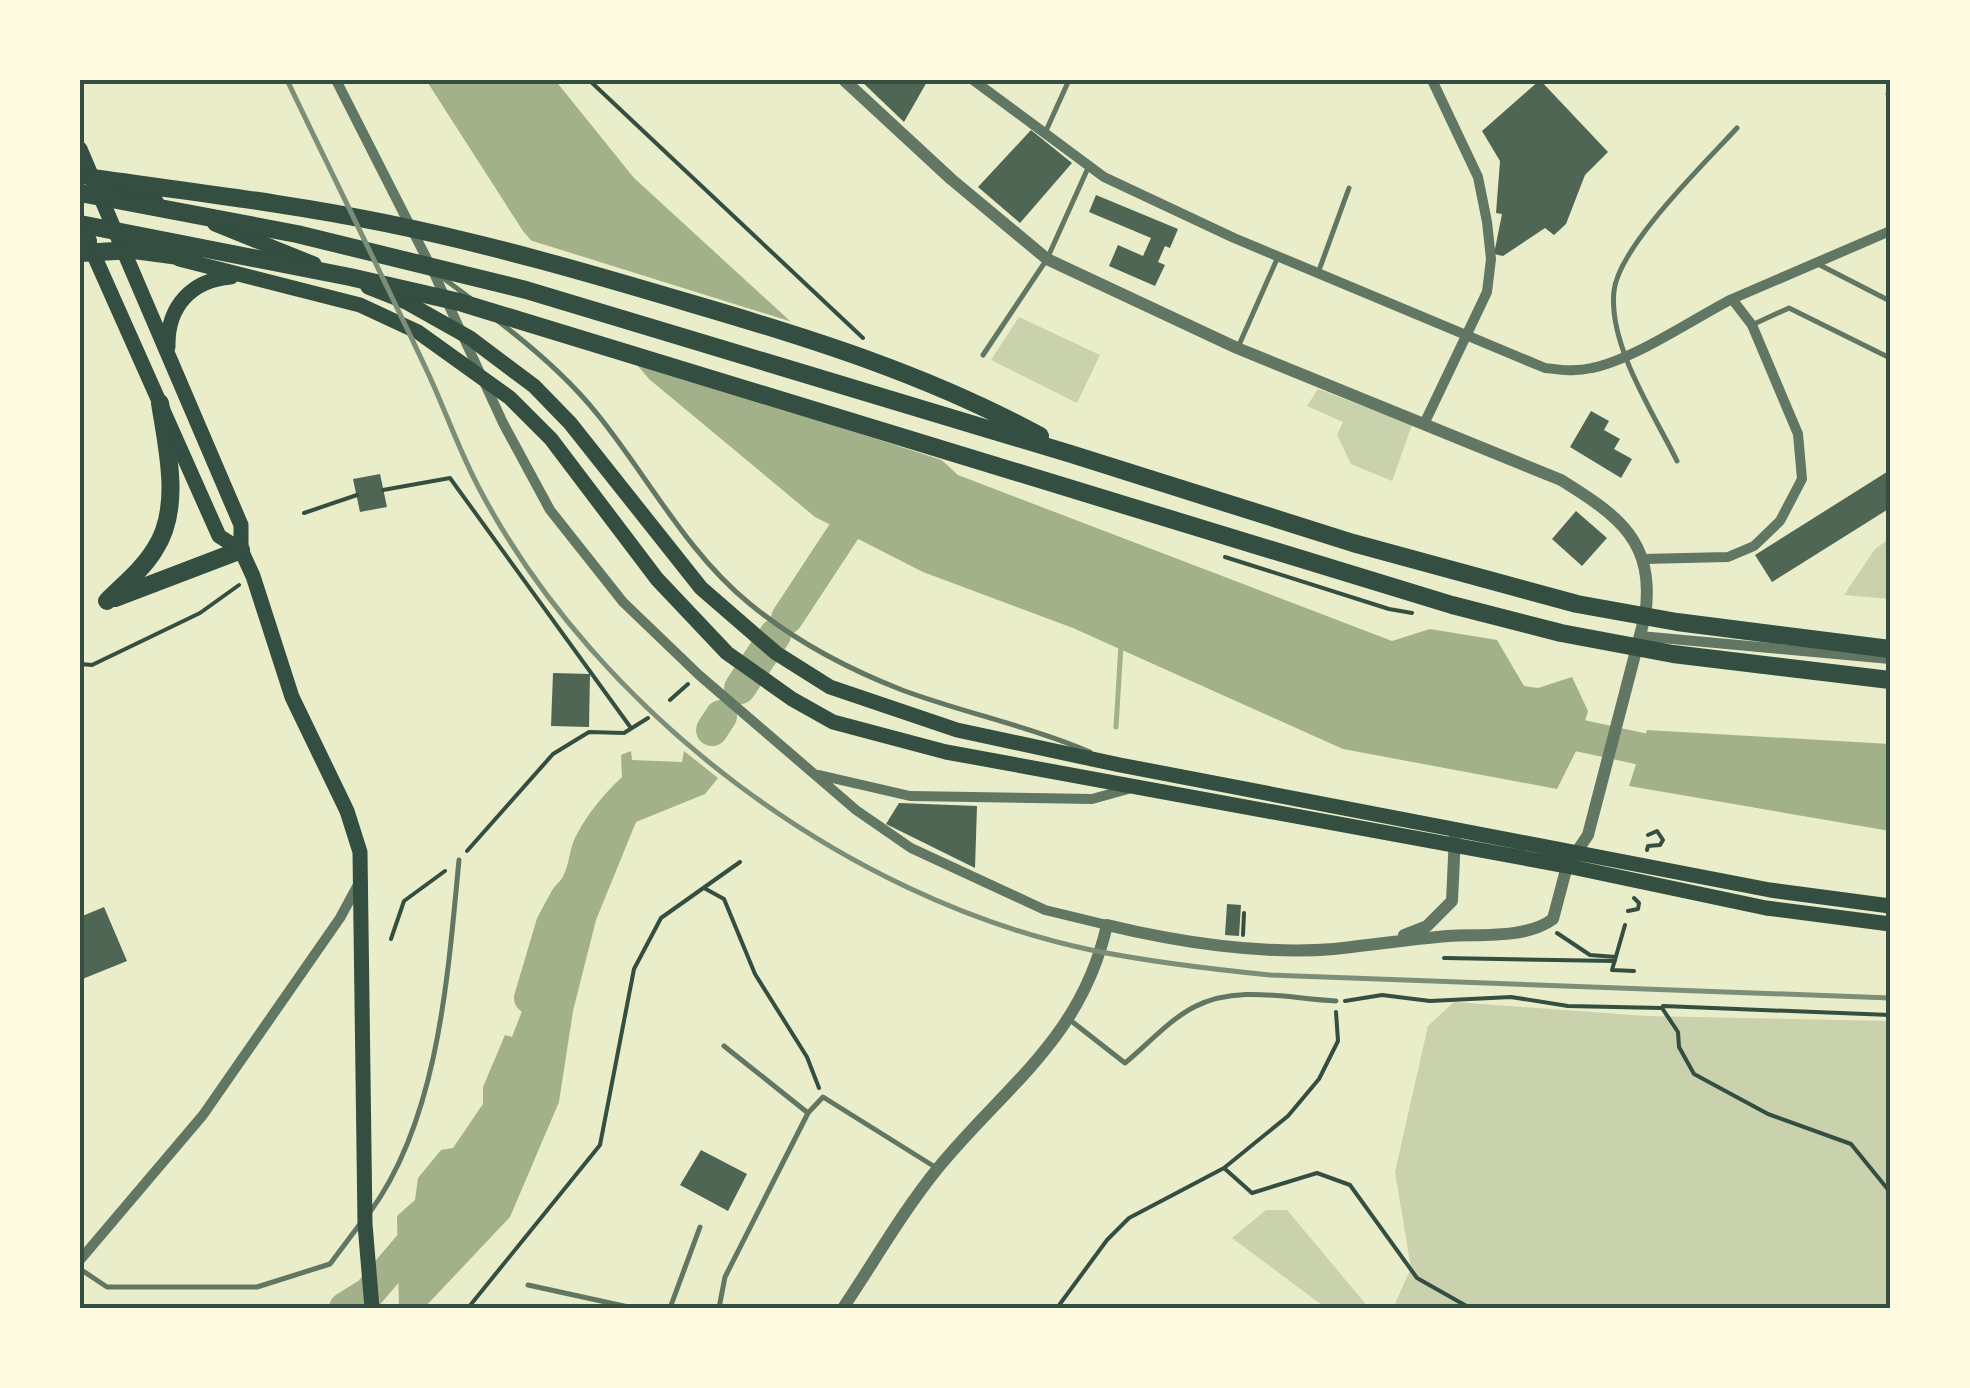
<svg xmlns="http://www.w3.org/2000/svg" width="1970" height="1388" viewBox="0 0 1970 1388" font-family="'Noto Serif',serif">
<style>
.green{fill:#cad2ad}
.water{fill:#a3b18a}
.pier{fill:#e9edc9}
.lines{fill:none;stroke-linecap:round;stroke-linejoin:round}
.stream{stroke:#a3b18a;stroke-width:5}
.river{stroke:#a3b18a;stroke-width:32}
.building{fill:#4f6655}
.path{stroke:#344e41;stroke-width:4}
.service{stroke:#617663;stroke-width:5}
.minor{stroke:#617663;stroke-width:10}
.tertiary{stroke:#617663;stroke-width:12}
.primary{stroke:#344e41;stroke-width:15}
.trunk{stroke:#344e41;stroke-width:18}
.motorway{stroke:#344e41;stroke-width:18}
.rail{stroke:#7c8e77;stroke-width:5}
.neatline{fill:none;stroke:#344e41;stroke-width:4}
</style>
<rect width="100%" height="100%" fill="#e9edc9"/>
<!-- green -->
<path class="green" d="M1019,317L1100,355L1077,403L991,360Z
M1318,389L1412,425L1392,481L1351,464L1337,435L1343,422L1307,406Z
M1890,538V599L1844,595L1875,549Z
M1454,1002L1646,1016L1890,1021V1308H1393L1411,1268L1395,1172L1428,1026Z
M1266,1210H1287L1369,1308H1326L1232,1238Z"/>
<!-- water -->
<path class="water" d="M426,80H555L634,178L958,475L1392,641L1430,629L1497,640L1524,686L1538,688L1572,677L1588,711L1576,751L1557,789L1343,749L1073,628L923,572L815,517L649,379L523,231Z
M1647,730L1890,744V831L1629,786Z
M631,751L632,760L682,762L684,751L718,778L705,794L636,822L596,920L573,1011L559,1102L510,1217L424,1308H399L397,1216L415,1200L418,1178L441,1150L453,1148L483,1104V1087L505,1035L512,1037L563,905L559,883C570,869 568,851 576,836C588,813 603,795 622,777L621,755Z"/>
<!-- pier -->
<path class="pier" d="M523,238L802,325L951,463L623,357Z"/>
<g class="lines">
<!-- stream -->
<path class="stream" d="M1116,727L1121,645"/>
<!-- river -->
<path class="river" d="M787,618L862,504
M740,688L775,635
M1540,727L1683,758
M712,730L721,716
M530,998L552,924L566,898L589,873
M345,1308L369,1293L426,1226"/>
</g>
<!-- building -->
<path class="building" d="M860,80H928L904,122Z
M1540,80L1608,152L1585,175L1566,224L1554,235L1545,228L1503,256L1494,254L1502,214L1496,213L1500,161L1482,131Z
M1031,130L1072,163L1020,223L978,187Z
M1096,195L1178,229L1170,248L1165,246L1158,262L1165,265L1155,286L1109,266L1118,245L1143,256L1151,238L1089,212Z
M1591,411L1609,421L1604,430L1620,439L1614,449L1632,459L1621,478L1570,447Z
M1890,470V508L1772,582L1755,555Z
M380,474L387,507L360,512L353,479Z
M1576,511L1607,538L1582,566L1552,539Z
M553,673L590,674L589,727L551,726Z
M899,803L977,806L975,868L886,824Z
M1227,904L1241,905L1239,936L1225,935Z
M104,907L127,961L80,980V917Z
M701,1150L747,1174L728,1211L680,1185Z"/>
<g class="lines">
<!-- path -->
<path class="path" d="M589,80L863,338
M383,490L450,478L631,728
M304,513L357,495
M1225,557L1389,609L1412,613
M80,664L92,665L200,613L239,585
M670,700L688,684
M1647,850L1648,846L1660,845L1663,840L1657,831L1648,835
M467,851L553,754L589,732L624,733L648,718
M704,888L724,899L755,974L807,1057L819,1088
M1628,911L1638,909L1639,903L1634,898
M1625,925L1612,970L1634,971
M1557,933L1590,955L1616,957
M1243,935L1244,913
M391,939L404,901L445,871
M1444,958L1615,961
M1345,1001L1382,995L1430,1001L1511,997L1568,1006L1662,1008L1678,1032L1679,1047L1694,1074L1768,1114L1851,1144L1890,1192
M1663,1006L1890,1015
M1224,1168L1252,1193L1317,1173L1350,1185L1417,1278L1470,1308
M468,1308L600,1145L634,969L661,918L740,862
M1057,1308L1107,1240L1129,1218L1224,1168L1288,1116L1319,1079L1338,1041L1336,1012"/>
<!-- service -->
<path class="service" d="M1888,94L1890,95
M1045,133L1069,80
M1816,263L1890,301
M1318,273L1349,188
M443,278L470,298
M498,321C532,347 571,381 598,415C648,477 687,553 750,604C795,641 848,669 902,690C964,713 1029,726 1090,752
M1754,324L1789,308L1890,358
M1239,345L1277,259
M983,355L1047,259L1088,168
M1677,461C1654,414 1608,345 1614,291C1619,246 1705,163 1737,128
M1070,1020L1125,1063C1147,1045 1169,1020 1194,1007C1238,984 1289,999 1336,1001
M724,1046L808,1113
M370,1212C439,1118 448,973 459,860
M80,1269L107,1287H257L330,1264L360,1224
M528,1285L633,1308
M670,1308L700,1227
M719,1308L725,1277L808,1113L823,1097L935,1167"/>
<!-- minor -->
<path class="minor" d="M336,80L432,269L503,423L550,510L623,602L699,675L813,773L856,810L911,848L1045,910L1107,925
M973,80L1104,177L1234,238L1545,368C1561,370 1576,372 1592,368C1633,360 1693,319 1732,299
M1424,424L1487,292L1491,259L1487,222L1478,177L1432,80
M1643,559L1728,557L1754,546L1780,521L1802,479L1798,434L1752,325L1732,299L1890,231
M1640,636L1890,659
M819,775L910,796L1092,799L1128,789
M80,1260L203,1115L340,918L359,883"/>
<!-- tertiary -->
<path class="tertiary" d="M1404,935L1427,926L1452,901L1455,836
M843,1308C874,1262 903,1211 938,1168C1006,1085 1081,1039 1107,925C1177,942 1262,955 1334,949C1372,945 1410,939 1448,936C1481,934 1526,939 1553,919L1567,866L1588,835L1645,616C1656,542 1619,516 1561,480L1237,348L1047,259L951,179L844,80"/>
<!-- primary -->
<path class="primary" d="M80,149L241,525V550L253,576L292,697L347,811L360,852L365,1224L372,1308
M80,175L156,201
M215,224L314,264
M89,244L219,536L241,550
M179,259L360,305L418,332L510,398L551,439L657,579L727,653L792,699L833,722L946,752L1567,866L1766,908L1890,924
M368,287L406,302L470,338L534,386L570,423L701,588L776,653L830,687L957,730L1120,765L1770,890L1890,906
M168,347C167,306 192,280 231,277"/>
<!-- trunk -->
<path class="trunk" d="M93,178C190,192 288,203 385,223C489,244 592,274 693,304C813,339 930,376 1040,436
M80,193L297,234L526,290L1071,454L1353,543L1577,604L1677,622L1890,649
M80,224L350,277L459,302L1452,605L1561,633L1673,654L1890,680
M80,253L134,250L194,258
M115,598L241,550
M107,601C123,585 143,569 155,549C182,508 167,448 160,403"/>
<!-- motorway -->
<path class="motorway" d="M80,239L88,241"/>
<!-- rail -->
<path class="rail" d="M287,80C334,178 382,275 428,373C446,412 460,453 480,490C598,713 844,898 1091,950C1150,962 1210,969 1270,975L1890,998"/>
</g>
<!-- border -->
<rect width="1970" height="1388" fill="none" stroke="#fefae0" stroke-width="165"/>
<rect x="82" y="82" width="1806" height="1224" class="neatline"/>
</svg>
